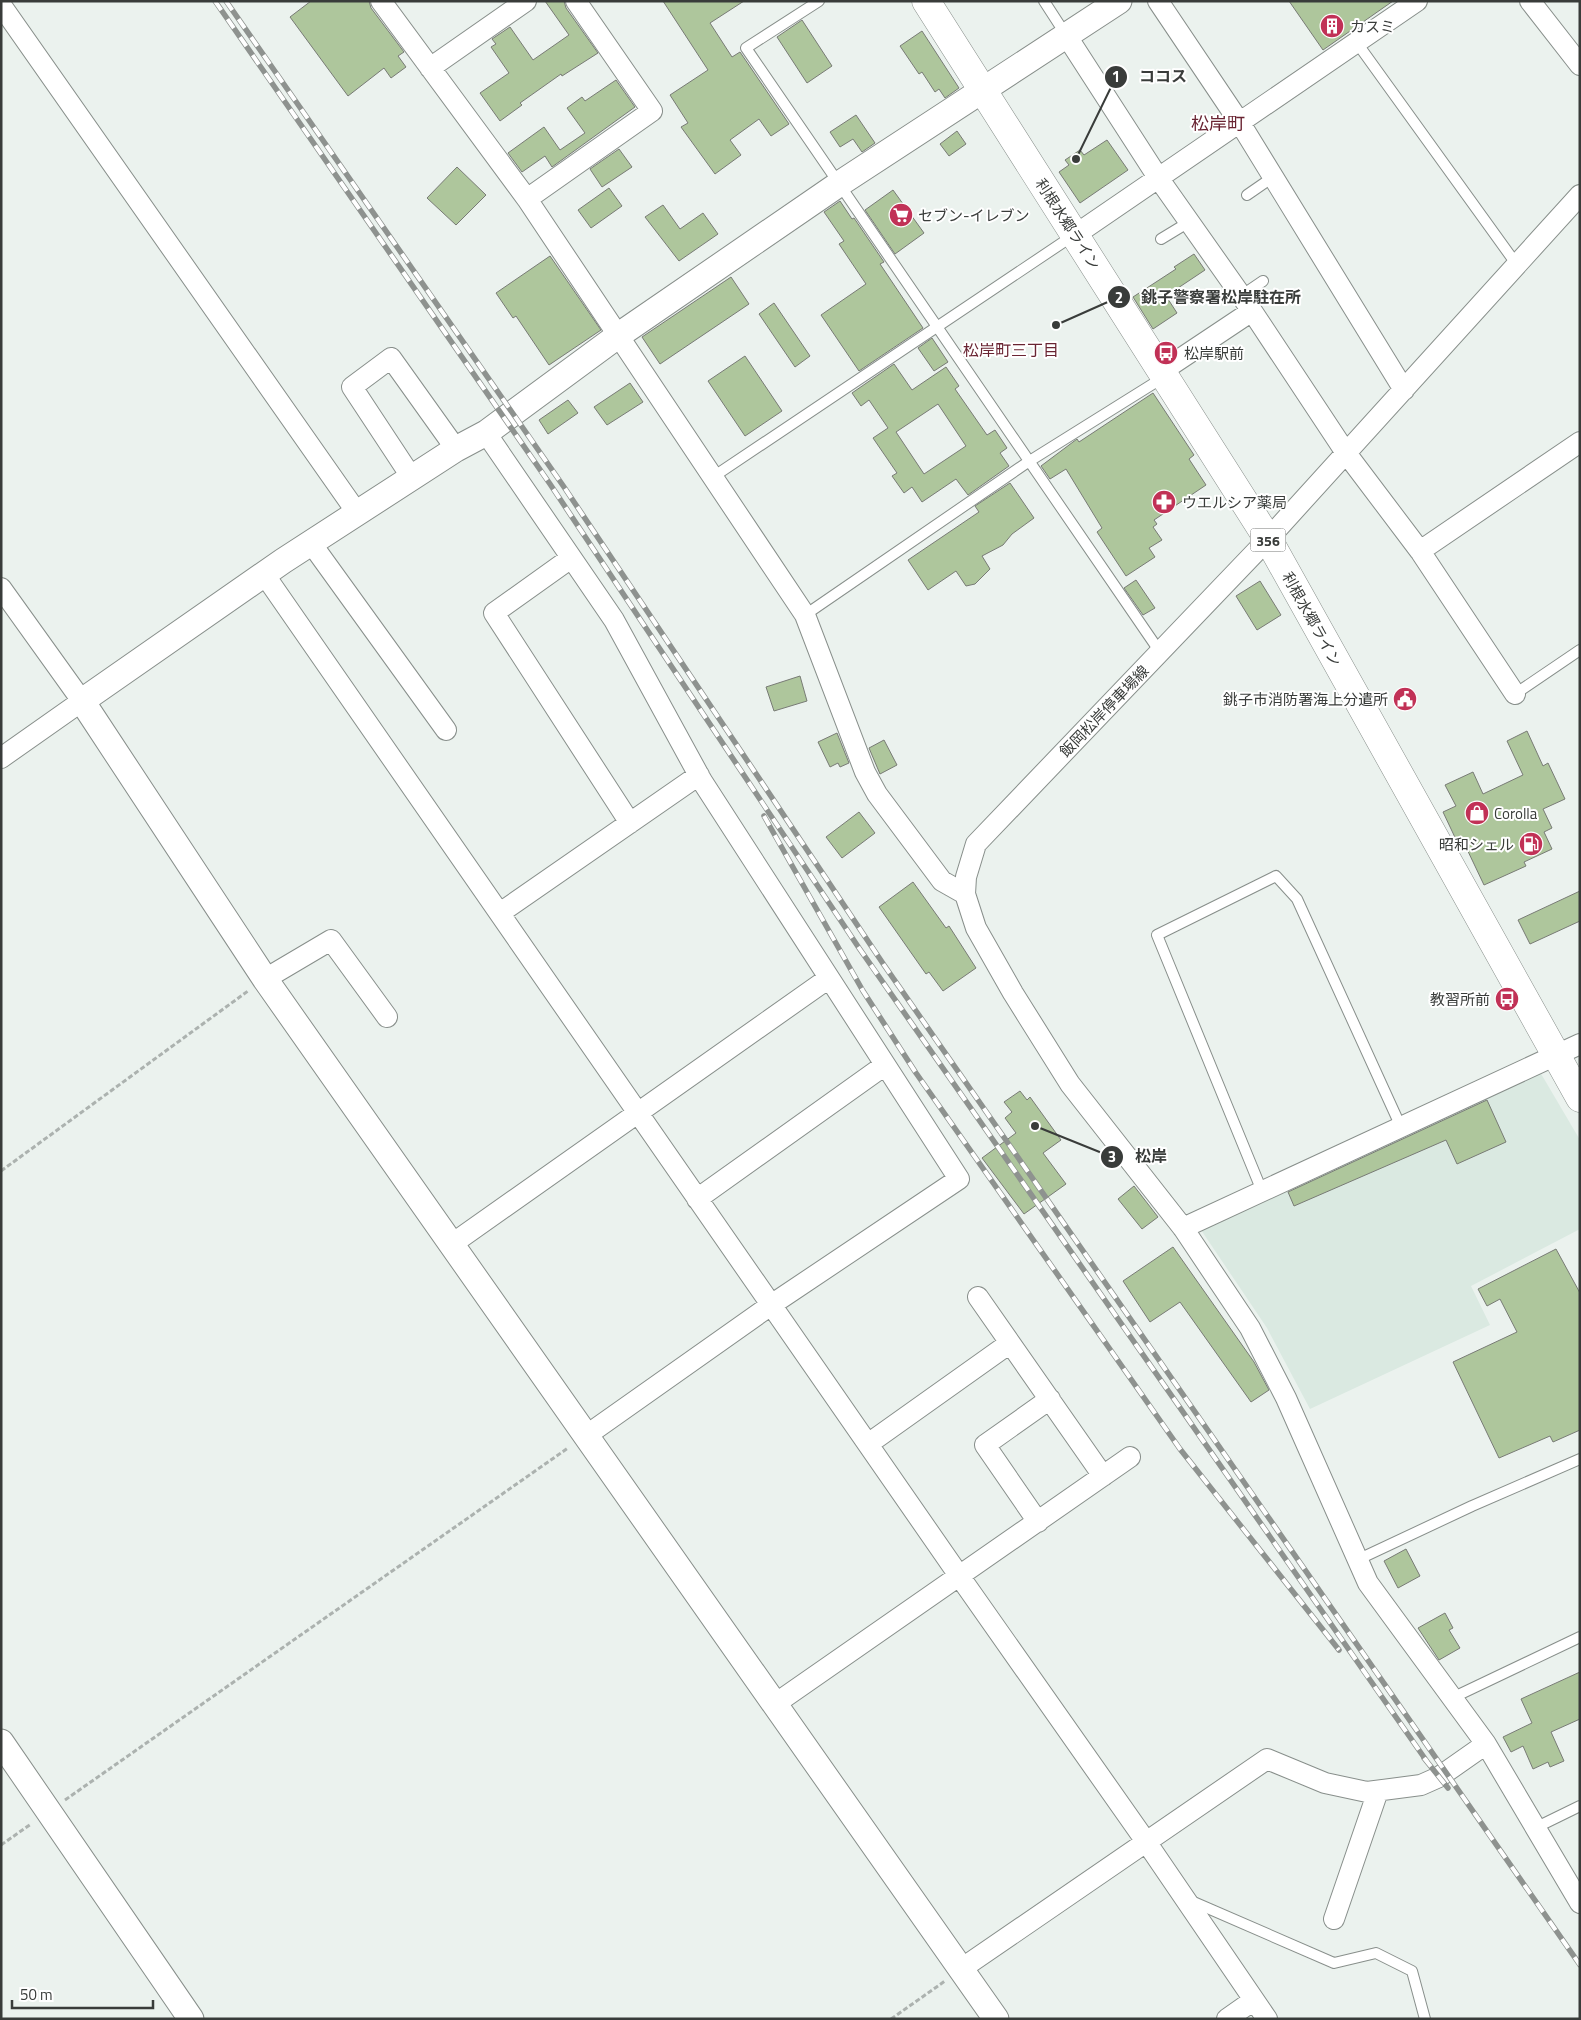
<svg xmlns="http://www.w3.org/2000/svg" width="1581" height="2020" viewBox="0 0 1581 2020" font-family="'Titillium Web','Noto Sans JP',sans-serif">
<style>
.built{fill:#dae9e1}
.building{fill:#aec69c;stroke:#787b75;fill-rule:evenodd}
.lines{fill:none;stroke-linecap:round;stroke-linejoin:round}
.service-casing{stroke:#888f8b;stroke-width:12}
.minor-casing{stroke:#888f8b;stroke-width:22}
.tertiary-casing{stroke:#888f8b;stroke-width:27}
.trunk-casing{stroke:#888f8b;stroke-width:29}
.path{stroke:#acb2af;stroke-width:3;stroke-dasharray:5 2.5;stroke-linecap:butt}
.service{stroke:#fff;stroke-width:10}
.minor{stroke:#fff;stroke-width:20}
.tertiary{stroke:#fff;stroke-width:25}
.trunk{stroke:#fff;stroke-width:28}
.rail-casing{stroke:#8e928f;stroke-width:5.5}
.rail{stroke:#fff;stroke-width:4;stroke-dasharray:11;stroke-linecap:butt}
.labels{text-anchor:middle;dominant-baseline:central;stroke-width:4;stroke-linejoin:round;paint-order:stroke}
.shield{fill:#fff;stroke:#747675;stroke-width:1}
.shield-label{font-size:14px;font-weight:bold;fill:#393c3a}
.poi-label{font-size:15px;fill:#393c3a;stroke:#fff;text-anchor:start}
.street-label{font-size:15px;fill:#393c3a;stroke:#fff}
.neighbourhood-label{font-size:16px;fill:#692432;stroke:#fff}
.quarter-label{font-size:18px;fill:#692432;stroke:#fff}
.leader{fill:none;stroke:#393c3a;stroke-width:2}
.callout-dot{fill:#393c3a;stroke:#fff;stroke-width:2}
.mark-label{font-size:15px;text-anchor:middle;font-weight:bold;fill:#fff}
.callout-label{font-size:16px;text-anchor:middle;font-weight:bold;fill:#393c3a;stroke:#fff;stroke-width:4;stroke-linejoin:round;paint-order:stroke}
</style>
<rect width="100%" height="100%" fill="#ebf2ee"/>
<!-- built -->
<path class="built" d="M1540,1072L1580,1140V1229L1471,1286L1490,1325L1310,1409L1267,1328L1199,1227Z"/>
<!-- building -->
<path class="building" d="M311,1H369L371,8L404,52L398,56L406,67L391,78L384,68L348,96L290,17Z
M545,1H564L566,8L598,53L562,76L561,74L520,103L522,105L500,121L480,93L509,73L491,47L496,44L492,39L510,27L533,60L569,35Z
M663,1H744L710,23L732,57L740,52L789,124L771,136L759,119L730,140L741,155L715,174L681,127L688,123L670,95L708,70Z
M1289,1H1393L1323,50Z
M802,20L832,66L807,83L777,37Z
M922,31L959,88L945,98L939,89L935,92L922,72L919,74L900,46Z
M616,80L635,107L552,167L545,156L522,172L508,153L544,127L560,150L585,133L567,108L582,97L585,101Z
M856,115L875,143L862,152L853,139L840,147L830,132Z
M957,131L966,144L949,156L940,144Z
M1107,140L1128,170L1080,203L1059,172L1069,165L1065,160L1080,150L1084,155Z
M619,149L632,167L602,187L590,169Z
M457,167L486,195L456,225L427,198Z
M609,188L622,206L591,228L578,210Z
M893,190L924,233L895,254L865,210Z
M840,201L852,219L854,218L884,262L880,264L923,328L859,371L821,315L866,284L839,244L844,241L824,212Z
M663,205L680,229L703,213L718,234L679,261L645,217Z
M1194,254L1205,270L1166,296L1177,313L1153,329L1133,297L1176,269L1174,267Z
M550,256L601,330L549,365L516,316L513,318L496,293Z
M731,277L749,304L660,364L642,337Z
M774,303L810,356L795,367L759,314Z
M932,338L948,362L934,371L918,348Z
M745,356L782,411L745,436L708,381Z
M894,364L912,390L946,367L959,386L955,389L987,435L995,430L1007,448L1000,453L1009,466L968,495L956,479L922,502L912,487L904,493L892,476L897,473L873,438L888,428L869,400L861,406L852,393ZM938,404L966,446L924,474L896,432Z
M630,383L643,402L607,425L594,407Z
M1153,393L1194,455L1189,459L1206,485L1154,520L1157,524L1153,527L1162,540L1149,548L1155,557L1126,576L1097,532L1102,528L1066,469L1050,479L1041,466L1077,439L1079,442Z
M568,400L578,413L548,434L539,420Z
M1010,483L1034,518L1012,534L1003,545L982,556L990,569L975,584L966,586L956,571L928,590L908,560L979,512L975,506Z
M1136,580L1155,608L1143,615L1124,588Z
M1260,581L1281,615L1257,630L1236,596Z
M800,676L807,701L774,711L766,687Z
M1527,731L1543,766L1548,763L1565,799L1543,809L1552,828L1544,832L1552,849L1524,862L1526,866L1484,885L1465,845L1460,848L1443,812L1456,806L1445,785L1473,772L1483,794L1523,775L1507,741Z
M837,733L849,763L840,767L838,763L830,767L818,742Z
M884,740L897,765L880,774L869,748Z
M859,812L875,833L842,858L826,837Z
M913,882L946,928L949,926L976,968L943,991L929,972L926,974L879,907Z
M1580,891V921L1530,944L1518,920Z
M1020,1091L1027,1100L1030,1097L1061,1140L1043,1153L1066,1184L1024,1214L982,1158L1016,1133L1005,1118L1012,1112L1004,1102Z
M1487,1100L1506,1142L1457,1164L1446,1140L1294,1206L1288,1192Z
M1134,1186L1158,1217L1142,1229L1118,1199Z
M1173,1247L1254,1362L1269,1390L1251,1402L1180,1302L1150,1322L1123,1281Z
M1556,1249L1580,1293V1430L1553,1442L1550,1436L1499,1458L1453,1362L1517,1332L1500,1299L1487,1306L1478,1289Z
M1406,1549L1420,1576L1398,1588L1384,1561Z
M1445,1613L1453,1628L1449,1630L1460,1648L1439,1660L1418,1628Z
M1580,1672V1719L1551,1732L1564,1761L1550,1767L1548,1762L1533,1769L1523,1746L1511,1752L1503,1737L1532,1723L1521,1699Z"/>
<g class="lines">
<!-- service casing -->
<g class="service-casing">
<path id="service" d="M819,1L746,48L1160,652
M1044,1L1066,35
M1357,43L1517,265
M1247,195L1273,177
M1161,239L1189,222
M1241,296L1263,281
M713,477L1074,235
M805,615L1028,462L1164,377
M1515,694L1580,650
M1262,1191L1157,935L1276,876L1297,899L1401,1127
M1357,1560L1472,1506L1580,1459
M1452,1698L1580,1637
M1535,1828L1580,1806
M1189,1900L1334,1963L1376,1953L1412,1971L1425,2019"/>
</g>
<!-- minor casing -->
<g class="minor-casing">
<path id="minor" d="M381,1L527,199L805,615L865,772L877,794L942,881L965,894
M1158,1L1240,123L1404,390
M1530,1L1580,65
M1,5L358,514
M1066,35L1159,179L1252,311L1346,453L1420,551L1515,694
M430,68L526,1
M1580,195L1268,539L976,844L966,877L965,894L976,928L1013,993L1070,1084L1183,1228L1250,1328L1286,1398L1368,1583L1486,1744L1580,1903
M527,199L652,111L576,1
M1075,235L1417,1
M1162,371L1252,311
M486,433L614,620L702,781L959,1179L771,1305L587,1435
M412,478L352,387L391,358L456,449
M311,543L446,730
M1420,551L1580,442
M571,558L494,613L630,823
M264,574L960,1577L1147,1843L1267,2019
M1,588L82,701L1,758
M500,913L699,775
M265,979L331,940L387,1017
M697,1199L885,1065
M1183,1228L1580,1044
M452,1244L829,978
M978,1297L1103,1476
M868,1444L1010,1343
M1038,1522L985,1445L1050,1399
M775,1704L1130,1457
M1334,1919L1378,1791
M961,1969L1267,1759L1325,1783L1367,1792L1421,1785L1439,1777L1486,1744
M1227,2019L1254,2000"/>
</g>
<!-- tertiary casing -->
<g class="tertiary-casing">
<path id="tertiary" d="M1,1742L191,2019
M996,2019L265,979L82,701L283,561L456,449L486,433L619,335L839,184L1119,1"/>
</g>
<!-- trunk casing -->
<g class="trunk-casing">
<path id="trunk" d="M926,1L1268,539L1580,1098"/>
</g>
<!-- path -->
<path class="path" d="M1,1171L248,991
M65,1800L568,1448
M1,1845L31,1824
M891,2019L945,1981"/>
<!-- service -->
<use href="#service" class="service"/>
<!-- minor -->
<use href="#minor" class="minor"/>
<!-- tertiary -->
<use href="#tertiary" class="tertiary"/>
<!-- trunk -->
<use href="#trunk" class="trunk"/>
<!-- rail casing -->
<g class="rail-casing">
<path id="rail" d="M215,1L550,484L859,948L1428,1763
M226,1L564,487L884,965L1580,1965
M764,816L863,991L916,1073L1180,1449L1339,1650
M1424,1758L1448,1788"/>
</g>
<!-- rail -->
<use href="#rail" class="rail"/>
</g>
<!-- icons -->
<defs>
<g id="building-disc" transform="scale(1.25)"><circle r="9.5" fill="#c13156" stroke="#fff"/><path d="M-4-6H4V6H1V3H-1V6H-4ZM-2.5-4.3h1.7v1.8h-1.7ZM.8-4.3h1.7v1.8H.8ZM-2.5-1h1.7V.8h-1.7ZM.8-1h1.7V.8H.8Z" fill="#fff"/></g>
<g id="supermarket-disc" transform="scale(1.25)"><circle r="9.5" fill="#c13156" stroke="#fff"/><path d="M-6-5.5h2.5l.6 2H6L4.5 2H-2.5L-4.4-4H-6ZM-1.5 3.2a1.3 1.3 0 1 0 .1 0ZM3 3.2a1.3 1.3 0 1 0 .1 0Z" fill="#fff"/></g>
<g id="bus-disc" transform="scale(1.25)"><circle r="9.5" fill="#c13156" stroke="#fff"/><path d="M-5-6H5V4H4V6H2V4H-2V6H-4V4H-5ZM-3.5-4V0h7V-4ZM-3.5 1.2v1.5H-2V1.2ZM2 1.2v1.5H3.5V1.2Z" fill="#fff"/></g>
<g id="pharmacy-disc" transform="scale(1.25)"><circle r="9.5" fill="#c13156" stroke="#fff"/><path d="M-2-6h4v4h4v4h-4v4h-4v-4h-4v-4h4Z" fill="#fff"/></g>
<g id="civic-disc" transform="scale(1.25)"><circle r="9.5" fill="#c13156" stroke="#fff"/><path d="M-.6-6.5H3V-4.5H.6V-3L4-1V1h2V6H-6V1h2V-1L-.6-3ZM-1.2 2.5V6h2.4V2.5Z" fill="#fff"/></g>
<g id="shop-disc" transform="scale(1.25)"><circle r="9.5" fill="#c13156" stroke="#fff"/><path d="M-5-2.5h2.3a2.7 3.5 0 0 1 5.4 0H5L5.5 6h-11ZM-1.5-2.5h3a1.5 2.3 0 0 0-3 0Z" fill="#fff"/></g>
<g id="fuel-disc" transform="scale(1.25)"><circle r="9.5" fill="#c13156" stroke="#fff"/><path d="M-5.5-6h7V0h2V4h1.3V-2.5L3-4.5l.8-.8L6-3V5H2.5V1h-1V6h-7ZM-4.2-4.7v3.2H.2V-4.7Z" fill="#fff"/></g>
</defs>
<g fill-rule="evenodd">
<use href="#building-disc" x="1332" y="26"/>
<use href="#supermarket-disc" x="901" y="215"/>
<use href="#bus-disc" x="1166" y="353"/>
<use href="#pharmacy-disc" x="1164" y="502"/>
<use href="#civic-disc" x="1405" y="699"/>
<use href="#shop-disc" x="1477" y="813"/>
<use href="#fuel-disc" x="1531" y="844"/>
<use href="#bus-disc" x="1507" y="999"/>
</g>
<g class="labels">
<!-- shield labels -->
<rect class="shield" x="1250.5" y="528.5" width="35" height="23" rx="4"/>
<g class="shield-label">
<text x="1268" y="540">356</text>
</g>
<!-- poi labels -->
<g class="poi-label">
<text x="1350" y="26">カスミ</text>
<text x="918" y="215">セブン-イレブン</text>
<text x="1184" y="353">松岸駅前</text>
<text x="1182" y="502">ウエルシア薬局</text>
<text x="1388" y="699" text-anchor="end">銚子市消防署海上分遣所</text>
<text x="1494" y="813">Corolla</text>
<text x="1514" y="844" text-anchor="end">昭和シェル</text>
<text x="1490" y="999" text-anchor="end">教習所前</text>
</g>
<!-- street labels -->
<g class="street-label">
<text transform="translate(1068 224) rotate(57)">利根水郷ライン</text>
<text transform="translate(1312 619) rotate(61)">利根水郷ライン</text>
<text transform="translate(1104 711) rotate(-46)">飯岡松岸停車場線</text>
</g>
<!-- neighbourhood labels -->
<g class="neighbourhood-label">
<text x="1011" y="350">松岸町三丁目</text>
</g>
<!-- quarter labels -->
<g class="quarter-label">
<text x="1218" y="123">松岸町</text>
</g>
</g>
<!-- callouts -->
<path class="leader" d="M1076 159L1116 77M1056 325L1119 297M1035 1126L1112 1157"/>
<g class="callout-dot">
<circle cx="1076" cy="159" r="5"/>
<circle cx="1056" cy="325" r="5"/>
<circle cx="1035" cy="1126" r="5"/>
<circle cx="1116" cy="77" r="12"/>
<circle cx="1119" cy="297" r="12"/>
<circle cx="1112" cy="1157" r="12"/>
</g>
<g class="mark-label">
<text x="1116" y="82">1</text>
<text x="1119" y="303">2</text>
<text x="1112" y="1162">3</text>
</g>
<g class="callout-label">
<text x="1163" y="82">ココス</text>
<text x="1221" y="303">銚子警察署松岸駐在所</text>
<text x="1151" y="1162">松岸</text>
</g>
<!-- border -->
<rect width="1581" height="2020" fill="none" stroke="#393c3a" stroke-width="5"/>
<!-- scale -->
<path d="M12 2000v8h141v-8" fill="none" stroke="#393c3a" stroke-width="2.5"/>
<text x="20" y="2000" font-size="15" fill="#393c3a" stroke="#ffffff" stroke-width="4" paint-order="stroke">50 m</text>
</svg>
